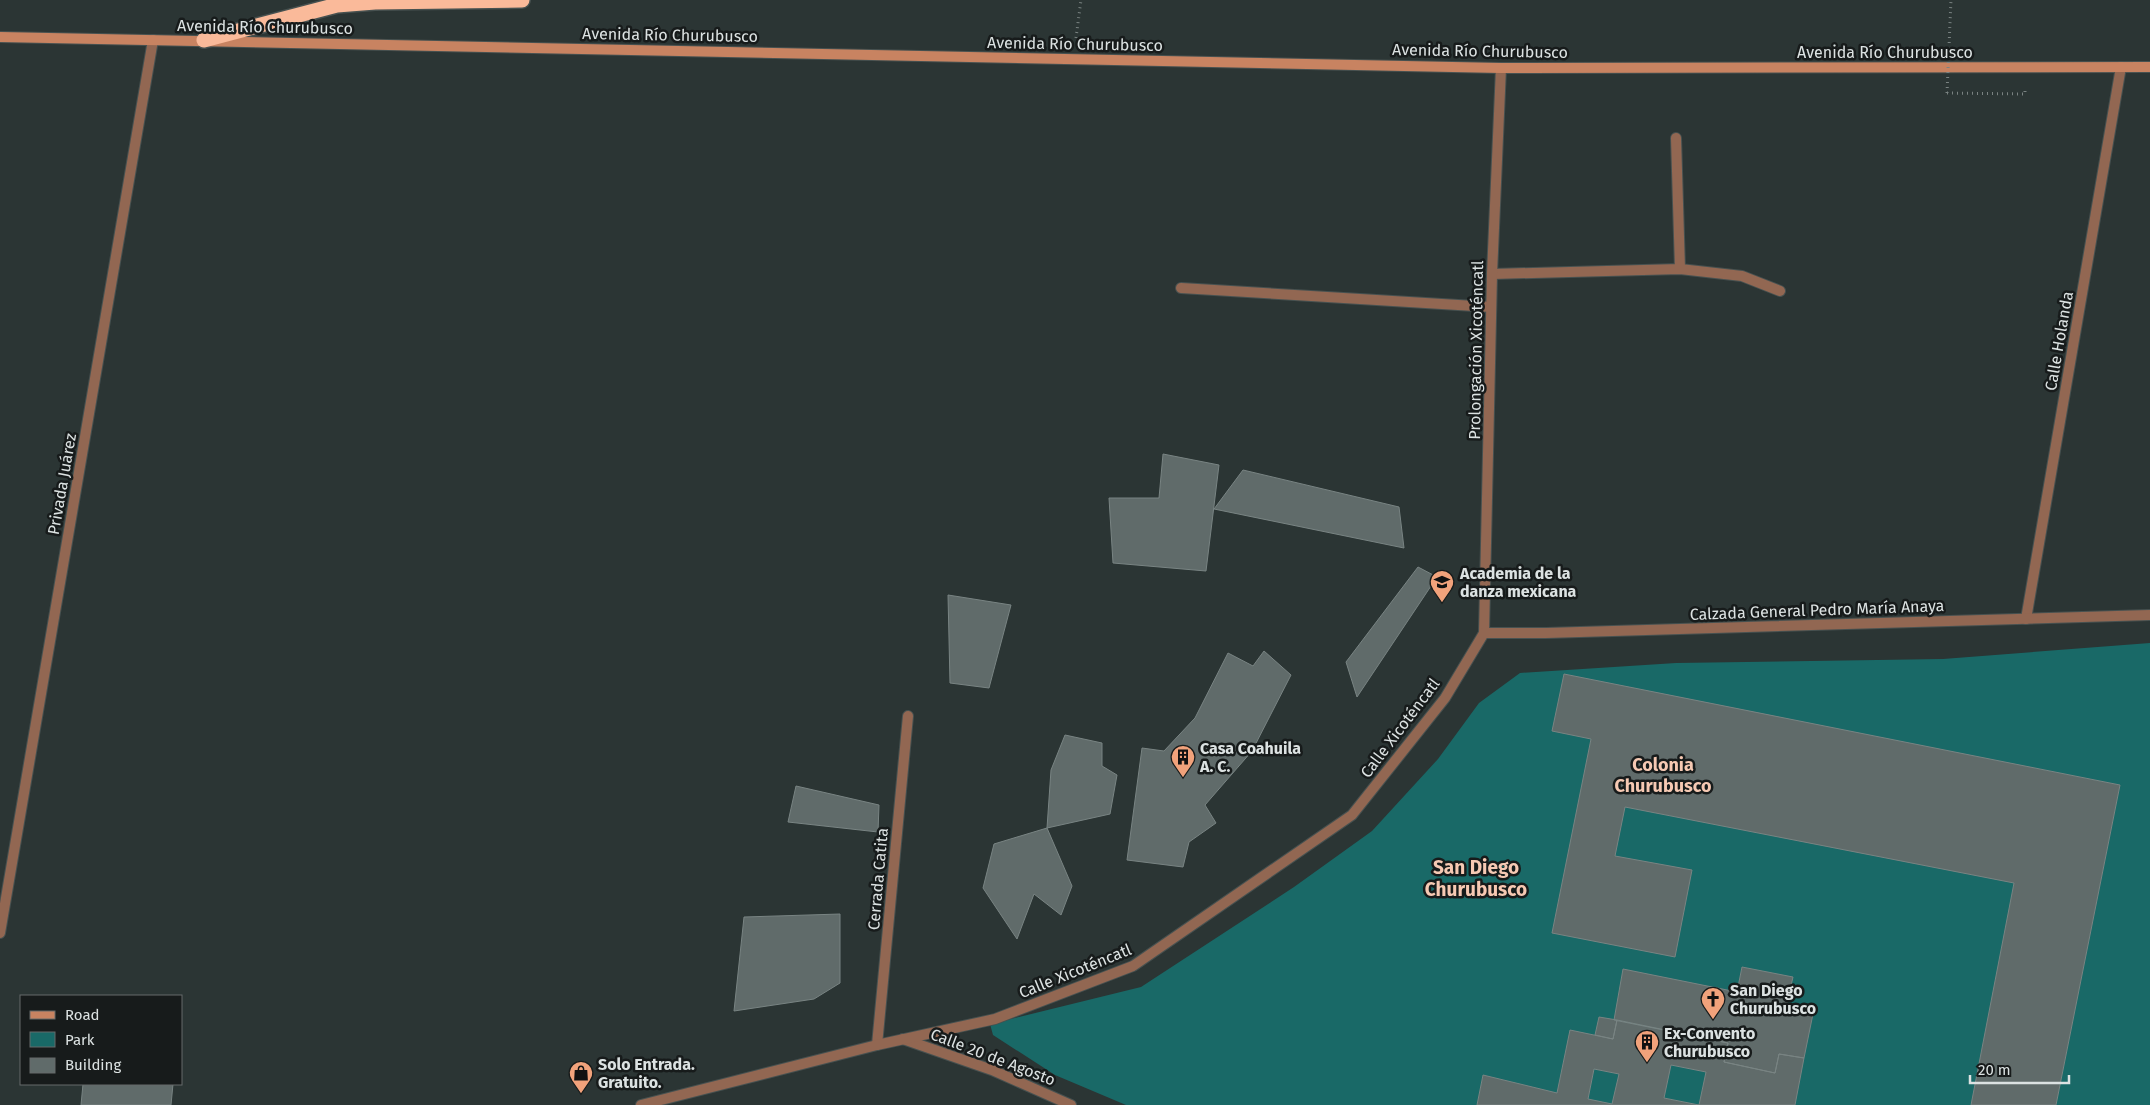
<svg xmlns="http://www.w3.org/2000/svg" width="2150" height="1105" viewBox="0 0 2150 1105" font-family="'Fira Sans',sans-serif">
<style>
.green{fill:#196967}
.building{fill:#606b6a;stroke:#798483;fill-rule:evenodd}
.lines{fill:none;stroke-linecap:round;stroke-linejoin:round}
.service-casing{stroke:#475150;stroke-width:12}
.minor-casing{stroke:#475150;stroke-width:12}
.tertiary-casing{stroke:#475150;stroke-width:12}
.secondary-casing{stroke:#475150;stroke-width:12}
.motorway-casing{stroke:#475150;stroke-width:18}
.path{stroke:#7a8382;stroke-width:3;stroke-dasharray:1 4;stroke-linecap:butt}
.service{stroke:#926752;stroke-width:10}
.minor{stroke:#926752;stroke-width:10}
.tertiary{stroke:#926752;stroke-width:10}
.secondary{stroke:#c88361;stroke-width:10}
.motorway{stroke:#faba9a;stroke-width:15}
.path-bridge{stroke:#7a8382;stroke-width:3;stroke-dasharray:1 4;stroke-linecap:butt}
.labels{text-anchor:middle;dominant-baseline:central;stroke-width:5;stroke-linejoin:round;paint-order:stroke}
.street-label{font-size:16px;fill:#dce2e2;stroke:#171b1b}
.poi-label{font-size:16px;font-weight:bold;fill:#dce2e2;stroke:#171b1b;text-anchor:start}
.neighbourhood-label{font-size:18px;font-weight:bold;fill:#f6c9b3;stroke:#171b1b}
.quarter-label{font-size:19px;font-weight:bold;fill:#f6c9b3;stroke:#171b1b}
</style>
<rect width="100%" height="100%" fill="#2b3534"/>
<!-- green -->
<path class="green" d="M2150,643V1105H1126L1055,1075L993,1035L990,1024L1141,987L1294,887L1372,831L1438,759L1479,703L1520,673L1676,663L1943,659Z"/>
<!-- building -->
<path class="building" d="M1163,454L1219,465L1206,571L1113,563L1109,498H1159Z
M1243,470L1399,507L1404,548L1214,509Z
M1418,567L1437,577L1357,697L1346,662Z
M948,595L1011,605L989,688L950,683Z
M1264,651L1291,675L1252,751L1205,805L1216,823L1189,842L1183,867L1127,860L1142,748L1164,751L1195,718L1228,653L1253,666Z
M1564,674L2120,785L2056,1105H1971L2014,883L1625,807L1615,856L1692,870L1675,957L1552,933L1591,739L1552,731Z
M1065,735L1102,743V766L1117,775L1110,814L1047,828L1051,770Z
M796,786L879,805L878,832L788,822Z
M1047,828L1072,886L1061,915L1034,894L1017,939L983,888L994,844Z
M840,914V983L814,999L734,1011L744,917Z
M1742,967L1793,977L1787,1003L1814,1009L1804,1058L1779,1054L1775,1073L1724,1062L1728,1043L1614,1020L1623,969L1737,992Z
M1599,1017L1617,1020L1613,1039L1595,1035Z
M1617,1020L1728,1043L1724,1062L1775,1073L1779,1054L1804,1058L1795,1105H1477L1483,1075L1557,1093L1570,1030L1613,1039ZM1671,1065L1706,1072L1699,1105L1664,1098ZM1594,1069L1619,1074L1612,1104L1588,1099Z
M83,1084H173L171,1105H81Z"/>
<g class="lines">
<!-- service casing -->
<g class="service-casing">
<path id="service" d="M1676,138L1680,269
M1492,274L1680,269L1742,276L1780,291
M1181,288L1491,307"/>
</g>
<!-- minor casing -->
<g class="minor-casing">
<path id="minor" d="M2026,619L2121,67
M1484,633L1492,274L1501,68
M0,933L153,40
M903,1039L992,1070L1071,1105
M877,1045L908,716"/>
</g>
<!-- tertiary casing -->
<g class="tertiary-casing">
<path id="tertiary" d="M641,1105L877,1045L995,1019L1133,966L1352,815L1445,698L1484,633H1546L2150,615"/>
</g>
<!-- secondary casing -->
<g class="secondary-casing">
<path id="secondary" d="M0,37L1501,68L2150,67"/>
</g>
<!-- motorway casing -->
<g class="motorway-casing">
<path id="motorway" d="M204,40L337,5L375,2L522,0"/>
</g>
<!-- path -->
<path class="path" d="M1076,38L1081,0
M1947,93L2025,94V88"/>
<!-- service -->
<use href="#service" class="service"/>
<!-- minor -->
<use href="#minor" class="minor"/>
<!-- tertiary -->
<use href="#tertiary" class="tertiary"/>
<!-- secondary -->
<use href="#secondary" class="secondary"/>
<!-- motorway -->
<use href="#motorway" class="motorway"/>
<!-- path-bridge -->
<path class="path-bridge" d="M1947,93L1951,0"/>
</g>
<!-- icons -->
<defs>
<g id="university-pin" transform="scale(1.25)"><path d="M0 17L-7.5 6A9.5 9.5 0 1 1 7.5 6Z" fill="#f1a27b" stroke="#171b1b"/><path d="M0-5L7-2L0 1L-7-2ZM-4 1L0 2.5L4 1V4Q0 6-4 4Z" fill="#111"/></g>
<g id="building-pin" transform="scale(1.25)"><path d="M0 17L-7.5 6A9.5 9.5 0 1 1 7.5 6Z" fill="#f1a27b" stroke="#171b1b"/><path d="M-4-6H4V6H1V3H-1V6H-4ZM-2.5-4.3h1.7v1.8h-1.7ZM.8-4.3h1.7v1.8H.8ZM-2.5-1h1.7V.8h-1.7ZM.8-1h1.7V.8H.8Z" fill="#111"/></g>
<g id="church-pin" transform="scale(1.25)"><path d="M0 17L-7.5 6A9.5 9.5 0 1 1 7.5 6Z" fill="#f1a27b" stroke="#171b1b"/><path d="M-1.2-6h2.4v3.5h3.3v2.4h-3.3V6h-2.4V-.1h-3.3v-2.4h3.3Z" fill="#111"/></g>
<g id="shop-pin" transform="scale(1.25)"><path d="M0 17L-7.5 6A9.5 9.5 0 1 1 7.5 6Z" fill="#f1a27b" stroke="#171b1b"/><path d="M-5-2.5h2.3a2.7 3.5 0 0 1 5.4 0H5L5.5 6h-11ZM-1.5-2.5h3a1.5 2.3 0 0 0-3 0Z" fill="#111"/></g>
</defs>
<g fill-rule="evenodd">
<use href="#university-pin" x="1442" y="582"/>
<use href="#building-pin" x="1183" y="757"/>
<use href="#church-pin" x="1713" y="999"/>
<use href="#building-pin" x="1647" y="1042"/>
<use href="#shop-pin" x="581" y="1073"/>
</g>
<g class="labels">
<!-- street labels -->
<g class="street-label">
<text transform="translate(265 27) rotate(1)">Avenida Río Churubusco</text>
<text transform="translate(670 35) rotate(1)">Avenida Río Churubusco</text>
<text transform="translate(1075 44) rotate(1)">Avenida Río Churubusco</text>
<text transform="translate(1480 51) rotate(1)">Avenida Río Churubusco</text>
<text x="1885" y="52">Avenida Río Churubusco</text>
<text transform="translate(2059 341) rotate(-80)">Calle Holanda</text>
<text transform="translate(1476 350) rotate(-89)">Prolongación Xicoténcatl</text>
<text transform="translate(62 484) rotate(-80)">Privada Juárez</text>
<text transform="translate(1817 610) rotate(-2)">Calzada General Pedro María Anaya</text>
<text transform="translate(1400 728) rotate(-53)">Calle Xicoténcatl</text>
<text transform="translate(878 879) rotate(-85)">Cerrada Catita</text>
<text transform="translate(1075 971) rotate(-22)">Calle Xicoténcatl</text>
<text transform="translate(993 1057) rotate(21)">Calle 20 de Agosto</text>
</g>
<!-- poi labels -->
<g class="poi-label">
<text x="1460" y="573">Academia de la<tspan x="1460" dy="18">danza mexicana</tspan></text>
<text x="1200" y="748">Casa Coahuila<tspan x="1200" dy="18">A. C.</tspan></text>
<text x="1730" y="990">San Diego<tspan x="1730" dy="18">Churubusco</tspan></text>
<text x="1664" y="1033">Ex-Convento<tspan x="1664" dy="18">Churubusco</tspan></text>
<text x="598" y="1064">Solo Entrada.<tspan x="598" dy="18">Gratuito.</tspan></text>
</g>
<!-- neighbourhood labels -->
<g class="neighbourhood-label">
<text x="1663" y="765">Colonia<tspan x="1663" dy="21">Churubusco</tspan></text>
</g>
<!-- quarter labels -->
<g class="quarter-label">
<text x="1476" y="867">San Diego<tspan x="1476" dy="22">Churubusco</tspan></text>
</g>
</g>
<!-- legend -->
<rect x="20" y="995" width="162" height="90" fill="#171b1b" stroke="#666b6b"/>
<rect x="30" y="1011" width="25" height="8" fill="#c88361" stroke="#666b6b"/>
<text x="65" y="1020" font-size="15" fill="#dce2e2">Road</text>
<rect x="30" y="1032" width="25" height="15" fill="#196967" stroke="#666b6b"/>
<text x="65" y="1045" font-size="15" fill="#dce2e2">Park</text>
<rect x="30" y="1058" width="25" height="15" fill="#606b6a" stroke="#666b6b"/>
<text x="65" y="1070" font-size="15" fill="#dce2e2">Building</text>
<!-- scale -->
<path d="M1970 1075v8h99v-8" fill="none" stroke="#dce2e2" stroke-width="2.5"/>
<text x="1978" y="1075" font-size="15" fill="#dce2e2" stroke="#171b1b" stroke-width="4" paint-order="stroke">20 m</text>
</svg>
